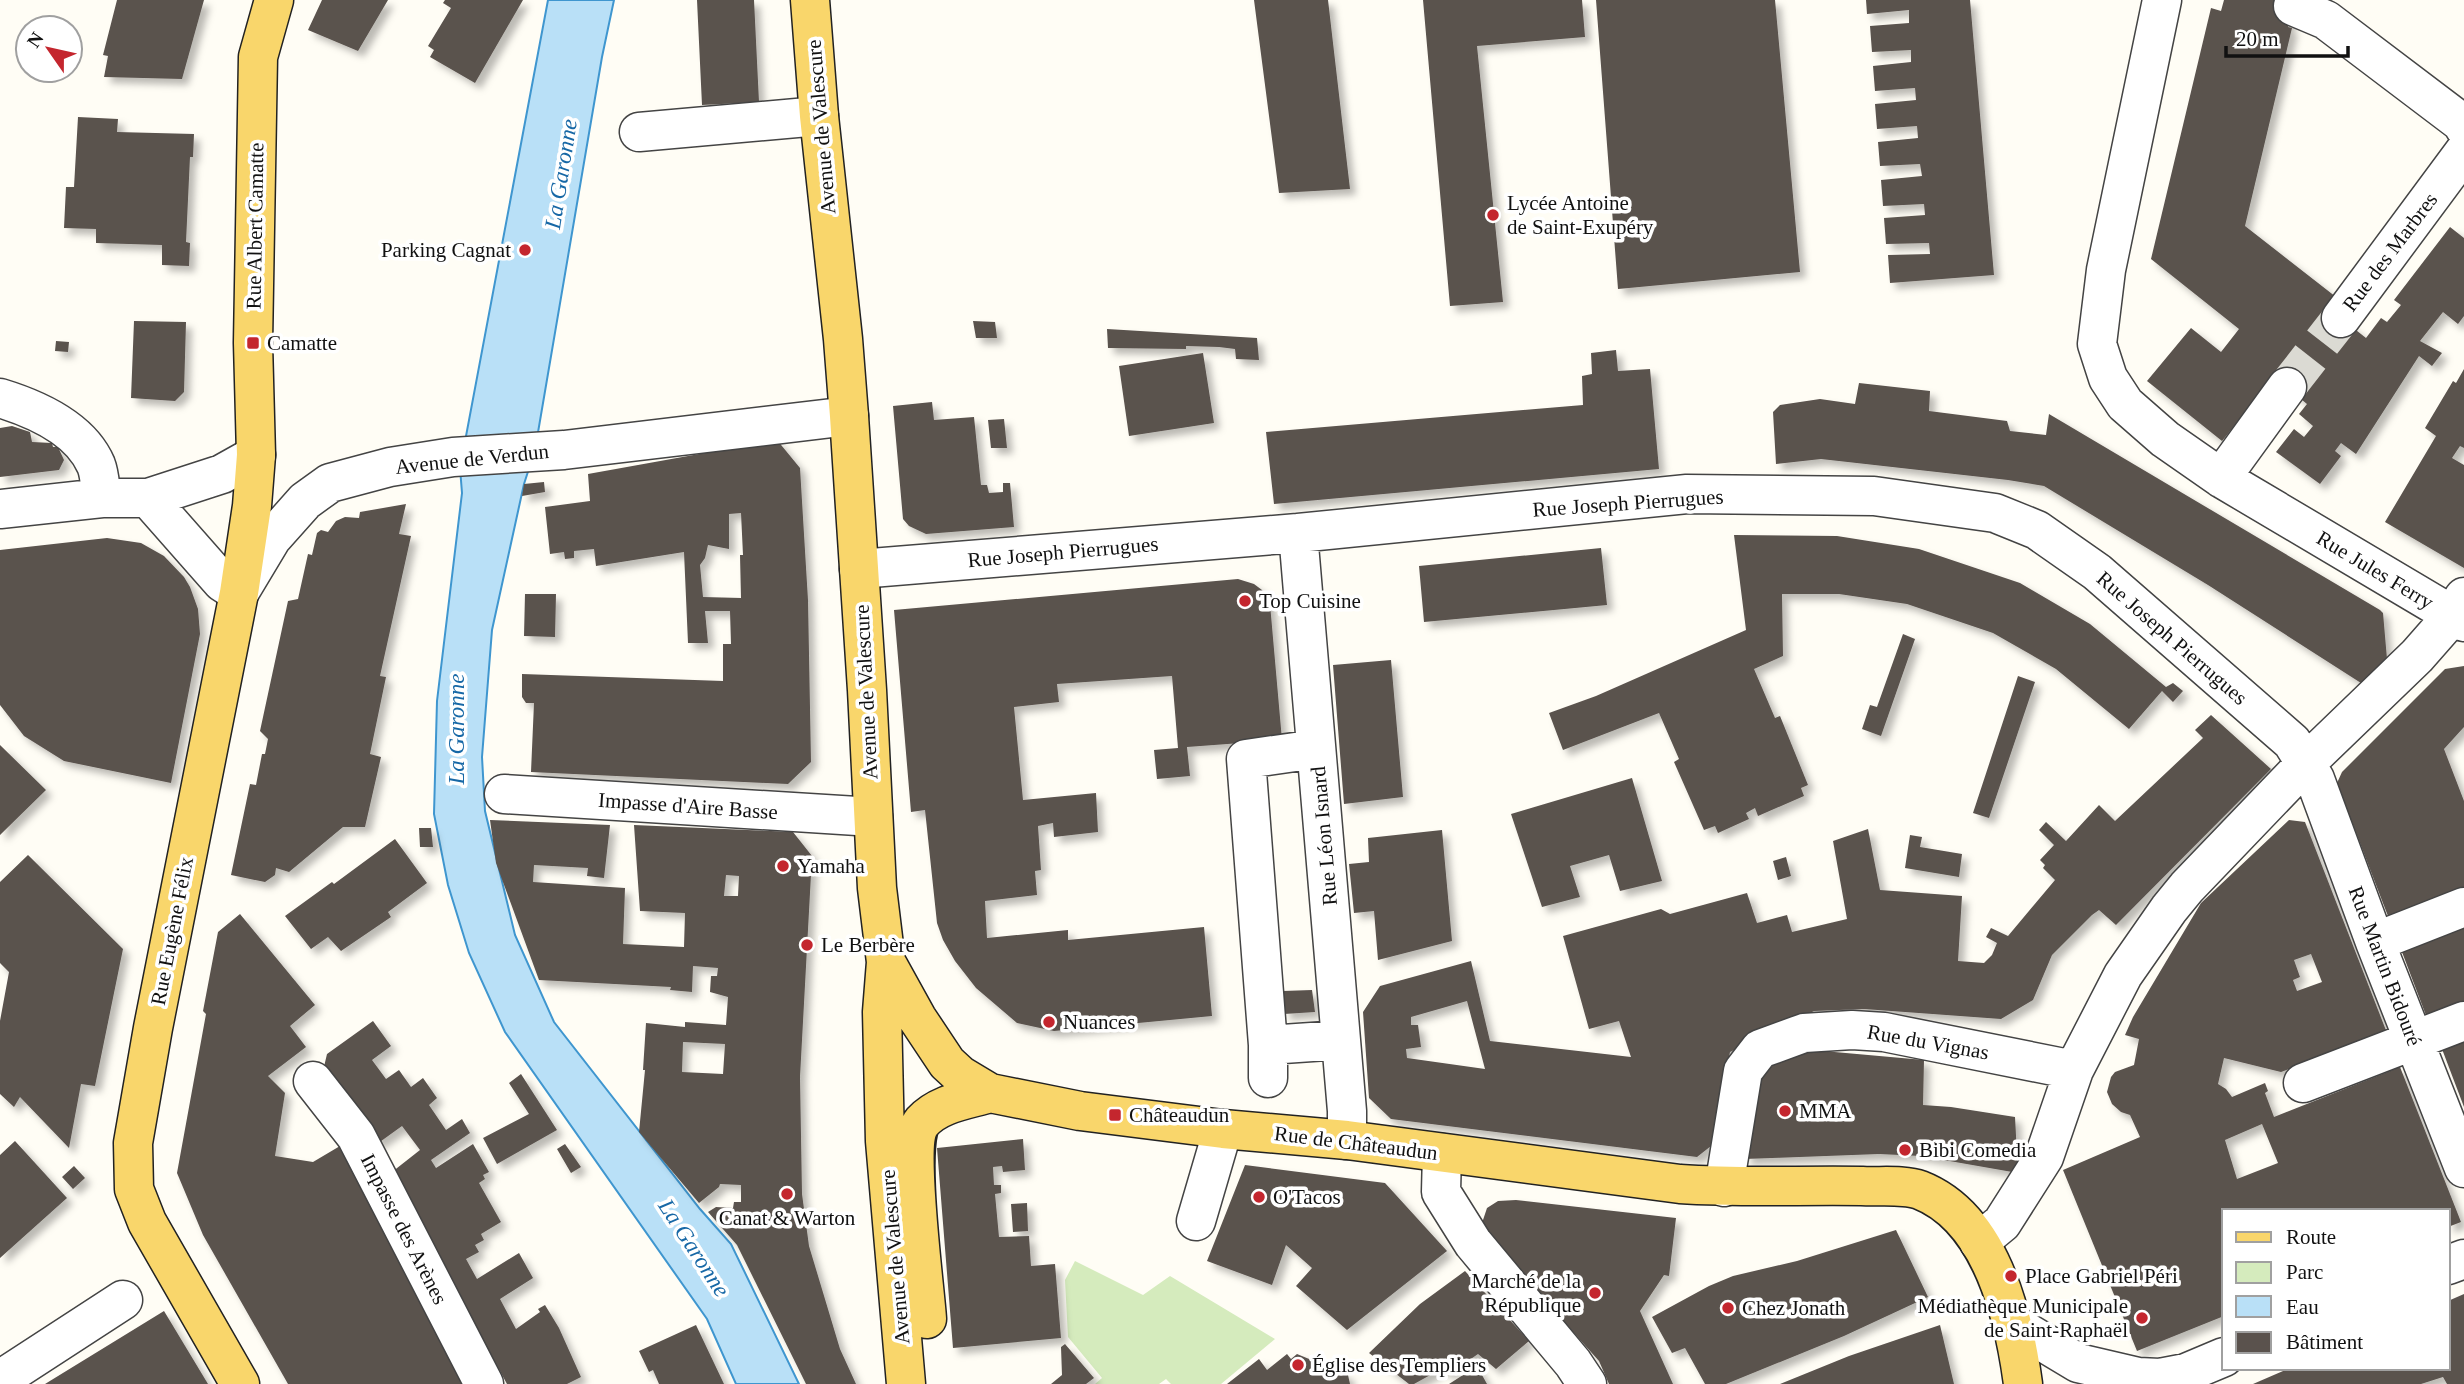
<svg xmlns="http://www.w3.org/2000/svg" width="2464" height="1384" viewBox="0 0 2464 1384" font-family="Georgia,serif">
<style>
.green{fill:#d5ebbd}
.water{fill:#b9e0f7;stroke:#3f96cf;stroke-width:2}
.building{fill:#5a524d;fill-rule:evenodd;filter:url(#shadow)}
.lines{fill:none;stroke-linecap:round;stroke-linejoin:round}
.minor-tunnel{stroke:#dbdad3;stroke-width:38;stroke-dasharray:38 19;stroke-linecap:butt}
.minor-casing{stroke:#444;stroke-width:41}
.major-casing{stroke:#222;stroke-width:41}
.minor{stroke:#fff;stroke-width:38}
.major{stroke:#f9d66b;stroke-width:38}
.poi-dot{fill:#c4262e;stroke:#fff;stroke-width:2.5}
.labels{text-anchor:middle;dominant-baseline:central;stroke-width:7;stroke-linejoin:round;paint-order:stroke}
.street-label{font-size:21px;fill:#111;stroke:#fff}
.poi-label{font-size:21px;fill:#111;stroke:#fff;text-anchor:start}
.water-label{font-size:23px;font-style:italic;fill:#1768a6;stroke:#fff}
</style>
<defs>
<filter id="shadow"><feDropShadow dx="6" dy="6" stdDeviation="3.5" flood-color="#0004"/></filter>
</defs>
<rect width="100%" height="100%" fill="#fffdf5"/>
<!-- green -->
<path class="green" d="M1075,1261L1143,1295L1170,1276L1275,1339L1221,1384H1171L1166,1379L1159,1384H1095L1102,1378L1068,1337L1065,1280Z"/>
<!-- water -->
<path class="water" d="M548,0H614L602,57L535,450L524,484L492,630L482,757L485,811L515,935L554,1022L700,1209L731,1244L799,1384H736L707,1319L505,1032L469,953L448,885L434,814L437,701L462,493L460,468Z"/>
<!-- building -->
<path class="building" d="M117,0H204L182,79L104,77L108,56L103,55Z
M322,0H388L358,51L308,30Z
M445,0H523L475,83L430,57L434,50L428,46L451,8L443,3Z
M697,0H754L759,102L702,105Z
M1254,0H1328L1350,189L1279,193Z
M1423,0H1582L1585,37L1477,46L1503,302L1450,306Z
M1596,0H1775L1800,272L1618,289Z
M1866,0H1970L1994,275L1890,283L1888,255L1930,254L1929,243L1886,244L1884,218L1925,215L1924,204L1883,206L1881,180L1922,176L1920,164L1880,166L1878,142L1918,138L1917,126L1877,129L1875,104L1916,100L1915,88L1875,91L1873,66L1911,62V50L1872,52L1870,26L1909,23V10L1867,14Z
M2224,0H2295L2288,27L2292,28L2245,226L2336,297L2328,308L2366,338L2381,318L2387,322L2401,305L2394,300L2450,227L2464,238V316L2458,324L2443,312L2420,341L2442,353L2432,366L2419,356L2356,454L2341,443L2335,451L2341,456L2320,484L2276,452L2294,429L2304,437L2313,426L2299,414L2307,404L2274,377L2222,441L2147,381L2191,328L2221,352L2239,329L2151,259L2211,8L2221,11Z
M78,117L118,119L117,132L194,134L193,157H190L186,242L190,243L189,266L162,265V245L96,243V229L64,228L66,187H74Z
M134,321L186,322L184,392L175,401L131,398Z
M973,321L995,322L997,338H976Z
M1107,329L1257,338L1259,360L1236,359L1235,349L1219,347L1186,346V349L1108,348Z
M56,341L69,342L68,352L55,351Z
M1616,350L1618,371L1650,369L1659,469L1274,504L1266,432L1583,405L1582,376L1592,374L1591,353Z
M1203,353L1214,423L1129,436L1119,366Z
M2464,369V448L2460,446L2452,458L2464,465V568L2385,522L2436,436L2425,428L2453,381L2456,383Z
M1859,383L1930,391L1929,411L2007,421L2010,431L2046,435L2049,414L2380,610L2383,613L2387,659L2361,683L2208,585L2044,486L2008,480L1821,459L1776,464L1773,412L1780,405L1820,399L1855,404Z
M932,402L934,420L974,417L981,485H987L989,493L1003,492V483H1010L1014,527L926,534L909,526L903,519L893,406Z
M1004,419L1007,448H991L988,420Z
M12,426L30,432L32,442L52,443L53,447H58L64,460L59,470L0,477V428Z
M777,440L800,468L808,600L811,762L788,784L531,772L534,703H526L522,697V674L723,681V644H731L730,611H705L708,643H688L684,552L596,566L594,549L574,551V558L565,559L564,552L550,554L545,507L590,501L588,474ZM741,513L743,555H740L741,598L703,597L700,565L705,558L708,545L729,549V514Z
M544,482L545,492L522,496L524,484Z
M406,504L399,534L411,536L380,676L386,677L370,754L381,757L365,827H343L289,872L276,868L275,875L265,882L231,875L250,784L256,785L262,754H265L268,739L260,731L288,601L298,599L308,554L312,555L317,533L321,530L328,532L336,521L345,517L359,518L360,512Z
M1734,535L1837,536L1919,549L2020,583L2090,624L2166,687L2173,683L2183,691L2173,702L2162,691L2129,729L2056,669L1993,633L1907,604L1839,594H1782L1783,656L1754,669L1775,718L1780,716L1808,785L1801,788L1804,796L1758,816L1755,808L1746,813L1749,819L1718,833L1715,826L1704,830L1674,762L1679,759L1659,713L1563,750L1549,713L1596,696L1746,630Z
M107,538L141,543L164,556L184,577L190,587L198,609L200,634L171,783L64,761L24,736L0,705V550Z
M1601,548L1607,605L1424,622L1419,566Z
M1238,579L1254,584L1262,590L1270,604L1282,740L1187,747L1190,776L1157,779L1154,750L1178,748L1172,676L1057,684L1059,702L1014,707L1023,800L1096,793L1098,832L1054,837L1053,823L1038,826L1041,870L1035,871L1037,895L985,901L987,938L1068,930V940L1204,927L1212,1016L1054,1031L1017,1023L976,988L955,961L943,940L937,923L925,810L911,812L894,610Z
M525,594H556L555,637L524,636Z
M1903,634L1915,639L1881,736L1862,729L1870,705L1877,707Z
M1391,660L1403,797L1344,804L1333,665Z
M2464,666V727L2444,749L2464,801V890L2391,924L2337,783L2342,772L2445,669Z
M2018,676L2035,682L1989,818L1973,813Z
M2211,715L2271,769L2116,925L2099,910L2092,915L2052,955L2033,1000L2001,1019L1864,1009L1814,1011L1730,1052L1711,1146L1697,1157L1391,1119L1369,1098L1363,1012L1380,986L1471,961L1490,1041L1631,1057L1619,1021L1589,1029L1563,936L1661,909L1670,914L1747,893L1757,923L1787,915L1792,932L1847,919L1833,841L1868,829L1880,890L1962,896L1958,961L1984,963L1992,955L1997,943L1986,937L1991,928L2008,936L2055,880L2043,868L2045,865L2040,860L2054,845L2039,830L2046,822L2066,841L2099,805L2115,821L2203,738L2195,730ZM1467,1001L1485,1069L1407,1058L1406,1049L1421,1047L1418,1025H1411V1017Z
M0,745L46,790L0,835Z
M1632,778L1662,881L1620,891L1609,855L1570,866L1580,897L1542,907L1511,814Z
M490,820L610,825L604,878L587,876L588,868L534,865L533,882L625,888L623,944L684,947L685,913L640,911L634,825L793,832L812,856L800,1077L802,1194L809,1246L840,1349L856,1384H806L737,1245L708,1212L716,1207L733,1208L734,1202H741V1185L720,1184L719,1187L699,1203L639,1132L645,1070H643L646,1023L685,1027V1022L726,1025L728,997L710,992L711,976H717L718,968L693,966L692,992L670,990L671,987L539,980L496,863ZM726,875L739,876L738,896H724ZM683,1042L725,1044L723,1074L682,1072Z
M2289,820L2305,822L2387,1033L2281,1072L2224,1058L2218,1084L2226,1089L2232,1097L2265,1083L2268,1091L2265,1093L2274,1117L2400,1067L2461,1222L2448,1227V1211H2224V1316L2137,1351L2063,1170L2140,1137L2130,1115L2121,1112L2112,1104L2107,1092L2111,1077L2115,1072L2134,1065L2139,1039L2125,1035L2133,1017L2201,903ZM2311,954L2322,982L2297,991L2293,980L2300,977L2294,960ZM2262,1124L2278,1163L2237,1179L2225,1140Z
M419,828H431L433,847H420Z
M1442,830L1452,941L1378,960L1374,911L1354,913L1349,864L1369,862L1368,838Z
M1910,835L1922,837L1920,847L1962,854L1959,877L1905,868Z
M395,839L427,883L388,912L391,917L341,951L328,937L311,949L285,916L332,882L334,884Z
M28,855L123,949L95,1086L81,1084L69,1148L20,1097L14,1107L0,1094V1021L9,972L0,963V882Z
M1786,857L1791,876L1778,880L1773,861Z
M240,914L315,1005L290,1026L306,1047L268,1076L285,1093L275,1156L313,1162L340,1146L467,1384H288L203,1235L177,1173L206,1014L203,1011L218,932Z
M2464,928V1004L2427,1018L2402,952Z
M1312,990L1315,1012L1284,1014L1283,991Z
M373,1021L391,1046L372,1060L386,1079L399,1070L411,1087L423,1078L437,1098L429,1105L446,1130L462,1119L470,1133L431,1160L436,1168L473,1144L489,1172L483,1175L485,1179L479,1183L501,1222L481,1234L484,1240L475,1245L479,1252L466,1259L477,1279L519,1253L533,1278L500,1299L516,1329L540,1312L538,1309L545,1305L559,1328L581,1377L567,1384H507L392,1172L420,1150L402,1126L377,1144L323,1071L327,1054Z
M2464,1041V1107L2442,1049Z
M1801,1049L1924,1060L1923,1105L1951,1107L2015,1117L2018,1173L1921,1156L1879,1154L1744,1159L1764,1065Z
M521,1074L557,1130L497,1164L483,1138L529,1114L509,1083Z
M1023,1139L1025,1170L1003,1172L1002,1166L993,1167L994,1185H1001V1193L995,1194L999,1237L1029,1236L1031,1266L1055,1264L1061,1338L953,1348L937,1148Z
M15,1141L67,1198L0,1258V1155Z
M565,1144L581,1167L571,1173L557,1149Z
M1245,1165L1385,1183L1447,1251L1347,1330L1296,1286L1312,1268L1286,1245L1272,1285L1207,1261Z
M74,1166L85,1178L73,1189L62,1177Z
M1516,1200L1676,1218L1669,1276L1664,1275L1640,1311L1673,1384H1609L1599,1361L1489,1238L1482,1223L1487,1208L1498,1201Z
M1027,1203L1028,1231L1013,1232L1011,1204Z
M1896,1230L1928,1297L1844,1336L1726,1384H1705L1685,1348L1672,1353L1652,1317L1709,1286L1733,1276L1797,1261Z
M1465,1271L1529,1341L1496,1369L1478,1354L1449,1374L1443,1368L1414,1384H1409L1369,1353L1420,1304Z
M2464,1294V1384H2447L2443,1377L2421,1384H2253L2290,1368H2448V1301Z
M164,1311L208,1384H45L120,1338Z
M696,1325L724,1384H659L653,1370L649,1372L639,1351Z
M1940,1325L1954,1384H1780L1849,1356Z
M1065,1344L1094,1378L1086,1384H1051L1062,1375L1061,1347Z
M1287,1354L1291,1359L1297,1354L1348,1375L1350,1384H1227L1259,1359L1267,1370Z
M1477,1366L1487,1384H1449Z"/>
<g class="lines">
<!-- minor-tunnel -->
<path class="minor-tunnel" d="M2287,387L2341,318"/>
<!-- minor casing -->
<g class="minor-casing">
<path id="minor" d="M2162,0L2106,270L2097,344L2108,378L2125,404L2165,439L2221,478L2464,622
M2293,6L2326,20L2462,123L2464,127
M639,132L819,116
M2341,318L2464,152
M0,398C36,409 80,428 96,465C100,475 100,488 102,498
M2221,478L2287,387
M148,498L222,582L239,593L272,538L305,501L330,483L390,467L453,457L564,450L849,416
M0,509L102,498H148L222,474L256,455
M1298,533L1347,1111V1140
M859,569L1298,533L1687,494L1874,496L1995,513L2037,530L2097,572L2292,742L2315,779L2375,942L2464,1168
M504,794L873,817
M2375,942L2464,907
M1268,1045L1341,1040
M1268,1078V1045L1246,759L1316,749
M313,1081L356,1136L484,1384
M2303,1083L2464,1021
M1442,1153L1441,1192L1473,1243L1573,1363L1587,1384
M1724,1187L1743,1071L1760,1049L1804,1033L1852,1030L1884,1032L2074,1070
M1196,1221L1223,1129
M1979,1242L2002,1223L2044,1157L2074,1070L2123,975L2169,909L2187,887L2305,764L2417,656L2453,615L2464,597
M2448,1265L2464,1259
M2013,1324L2078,1363L2138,1377L2160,1378L2186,1373
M0,1380L123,1300
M2172,1384L2186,1373L2224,1357"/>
</g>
<!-- major casing -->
<g class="major-casing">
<path id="major" d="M810,0L819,116L843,339L849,416L867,690L877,888L886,962L882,1012L885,1141L906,1384
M886,962L917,1018L947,1063L960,1075L990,1093L1080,1111L1223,1129L1347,1140L1680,1184C1741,1188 1801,1185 1862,1186C1879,1187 1904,1184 1920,1190C1991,1218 2014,1316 2023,1384
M927,1319C925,1286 905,1142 922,1122C939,1103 967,1100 990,1093
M240,1384L147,1222L134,1189L133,1143L153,1028L239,593L252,506L256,455L253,343L258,57L274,0"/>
</g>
<!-- minor -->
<use href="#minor" class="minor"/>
<!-- major -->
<use href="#major" class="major"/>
</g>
<!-- markers -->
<g class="poi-dot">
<circle cx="1493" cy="215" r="7"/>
<circle cx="525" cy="250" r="7"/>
<rect x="246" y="336" width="14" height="14" rx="3.5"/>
<circle cx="1245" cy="601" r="7"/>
<circle cx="783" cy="866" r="7"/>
<circle cx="807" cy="945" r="7"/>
<circle cx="1049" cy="1022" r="7"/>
<circle cx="1785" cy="1111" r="7"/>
<rect x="1108" y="1108" width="14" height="14" rx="3.5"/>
<circle cx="1905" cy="1150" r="7"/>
<circle cx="787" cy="1194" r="7"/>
<circle cx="1259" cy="1197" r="7"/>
<circle cx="2011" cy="1276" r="7"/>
<circle cx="1595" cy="1293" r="7"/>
<circle cx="1728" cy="1308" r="7"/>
<circle cx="2142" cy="1318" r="7"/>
<circle cx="1298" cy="1365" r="7"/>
</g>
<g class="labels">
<!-- street labels -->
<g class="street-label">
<text transform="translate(821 127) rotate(-95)">Avenue de Valescure</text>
<text transform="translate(255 226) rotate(-89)">Rue Albert Camatte</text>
<text transform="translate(2390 252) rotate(-53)">Rue des Marbres</text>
<text transform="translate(472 459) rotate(-6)">Avenue de Verdun</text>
<text transform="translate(1628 503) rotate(-4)">Rue Joseph Pierrugues</text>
<text transform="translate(1063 552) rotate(-5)">Rue Joseph Pierrugues</text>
<text transform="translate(2375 570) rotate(31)">Rue Jules Ferry</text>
<text transform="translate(2172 638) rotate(41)">Rue Joseph Pierrugues</text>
<text transform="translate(866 692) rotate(-93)">Avenue de Valescure</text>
<text transform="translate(688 806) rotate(4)">Impasse d'Aire Basse</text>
<text transform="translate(1324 836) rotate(-95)">Rue Léon Isnard</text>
<text transform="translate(172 931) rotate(-79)">Rue Eugène Félix</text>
<text transform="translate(2385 966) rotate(69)">Rue Martin Bidouré</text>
<text transform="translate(1928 1042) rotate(10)">Rue du Vignas</text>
<text transform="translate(1356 1143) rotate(7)">Rue de Châteaudun</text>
<text transform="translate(404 1229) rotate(63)">Impasse des Arènes</text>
<text transform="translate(895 1257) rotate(-95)">Avenue de Valescure</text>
</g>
<!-- poi labels -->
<g class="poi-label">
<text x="1507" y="203">Lycée Antoine<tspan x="1507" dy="24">de Saint-Exupéry</tspan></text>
<text x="511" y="250" text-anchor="end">Parking Cagnat</text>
<text x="267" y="343">Camatte</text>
<text x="1259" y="601">Top Cuisine</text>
<text x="797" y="866">Yamaha</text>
<text x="821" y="945">Le Berbère</text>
<text x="1063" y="1022">Nuances</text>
<text x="1799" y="1111">MMA</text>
<text x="1129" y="1115">Châteaudun</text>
<text x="1919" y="1150">Bibi Comedia</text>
<text x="1273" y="1197">O'Tacos</text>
<text x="787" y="1218" text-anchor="middle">Canat &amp; Warton</text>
<text x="2025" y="1276">Place Gabriel Péri</text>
<text x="1581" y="1281" text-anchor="end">Marché de la<tspan x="1581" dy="24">République</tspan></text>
<text x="2128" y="1306" text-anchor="end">Médiathèque Municipale<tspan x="2128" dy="24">de Saint-Raphaël</tspan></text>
<text x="1742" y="1308">Chez Jonath</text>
<text x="1312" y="1365">Église des Templiers</text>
</g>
<!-- water labels -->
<g class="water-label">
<text transform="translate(561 174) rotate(-81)">La Garonne</text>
<text transform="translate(456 729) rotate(-90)">La Garonne</text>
<text transform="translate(694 1248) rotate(57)">La Garonne</text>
</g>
</g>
<!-- legend -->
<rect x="2222" y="1209" width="228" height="161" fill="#ffffff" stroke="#a0a0a0" stroke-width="2"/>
<rect x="2236" y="1232" width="35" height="10" fill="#f9d66b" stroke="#a0a0a0" stroke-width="2"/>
<text x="2286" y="1244" font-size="21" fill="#111111">Route</text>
<rect x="2236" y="1262" width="35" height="21" fill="#d5ebbd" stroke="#a0a0a0" stroke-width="2"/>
<text x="2286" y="1279" font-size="21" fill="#111111">Parc</text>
<rect x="2236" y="1296" width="35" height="21" fill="#b9e0f7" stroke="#a0a0a0" stroke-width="2"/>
<text x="2286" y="1314" font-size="21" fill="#111111">Eau</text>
<rect x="2236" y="1332" width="35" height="21" fill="#5a524d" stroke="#a0a0a0" stroke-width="2"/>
<text x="2286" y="1349" font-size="21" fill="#111111">Bâtiment</text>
<!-- north arrow -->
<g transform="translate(49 49) rotate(304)"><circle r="33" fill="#ffffff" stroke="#a0a0a0" stroke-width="2"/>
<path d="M0-5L12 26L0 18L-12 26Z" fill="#c4262e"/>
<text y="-10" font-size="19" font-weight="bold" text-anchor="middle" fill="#111111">N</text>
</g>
<!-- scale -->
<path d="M2226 46v10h122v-10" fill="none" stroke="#111111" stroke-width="3.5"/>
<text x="2236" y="46" font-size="21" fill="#111111" stroke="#ffffff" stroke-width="5" paint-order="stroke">20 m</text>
</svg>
